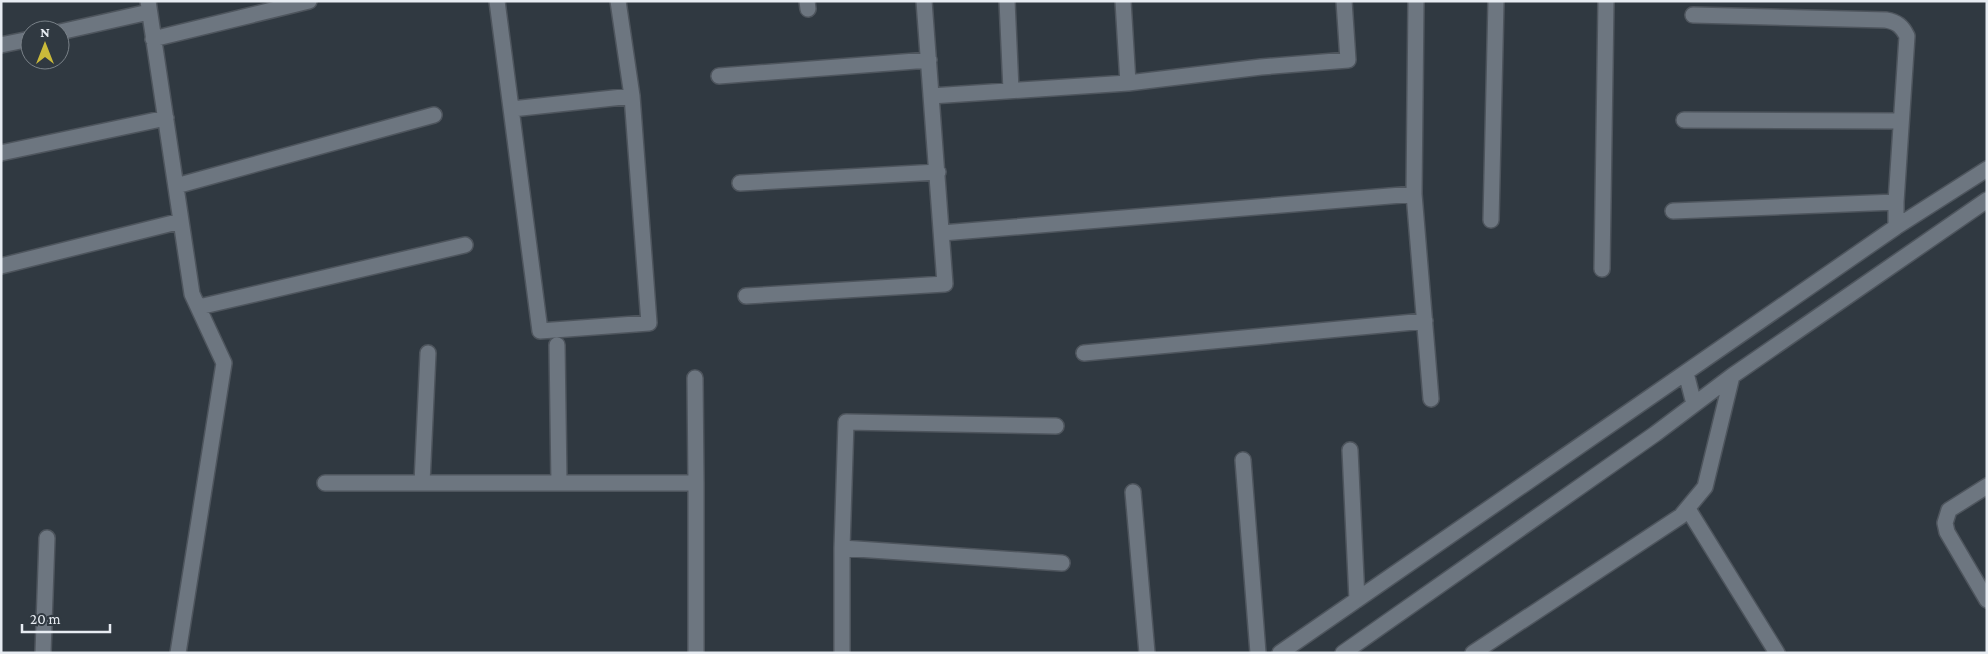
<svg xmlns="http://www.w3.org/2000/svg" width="1988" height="654" viewBox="0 0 1988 654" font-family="'Crimson Pro',serif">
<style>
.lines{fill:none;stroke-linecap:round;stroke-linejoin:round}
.minor-casing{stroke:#4e555d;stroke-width:18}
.minor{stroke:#6d7680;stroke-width:15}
</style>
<rect width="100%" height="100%" fill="#303941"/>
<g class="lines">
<!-- minor casing -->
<g class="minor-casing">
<path id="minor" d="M148,1L192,294L224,363L178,653
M497,1L540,331L649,323L632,96L618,1
M807,1L808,9
M1007,1L1011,90
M1123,1L1128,83
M1416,1L1414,194L1431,399
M1693,15L1886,20C1897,22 1902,26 1907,36L1896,202V227
M60,32L149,12
M153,39L309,1
M1,45L30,39
M719,76L929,60
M931,96L1128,83L1261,67L1348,60L1344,1
M512,109L632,96
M1684,120L1901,121
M1,153L166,118
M740,183L938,172
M176,186L434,115
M1673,211L1896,202
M1491,220L1496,1
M942,233L1414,194
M1,266L181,221
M1602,269L1606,1
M746,296L945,284L924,1
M199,307L465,245
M557,345L559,483
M1084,353L1425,321
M1686,373L1694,404
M695,378L696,483
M1350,450L1357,600
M1243,460L1258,653
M325,483H696V653
M422,483L428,353
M1987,486L1949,510L1945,523L1947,532L1987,600
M1133,492L1147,653
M1688,509L1777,653
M842,548L1062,563
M43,653L47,538
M842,653V548L846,422L1056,426
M1280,653L1896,227L1987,169
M1343,653L1655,434L1732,376L1987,200
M1473,653L1681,516L1705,487L1732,376"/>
</g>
<!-- minor -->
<use href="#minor" class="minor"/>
</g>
<!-- border -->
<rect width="1988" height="654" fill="none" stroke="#e7ecf2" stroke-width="5"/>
<!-- north arrow -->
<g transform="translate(45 45)"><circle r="24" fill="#303941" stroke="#798188"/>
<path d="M0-4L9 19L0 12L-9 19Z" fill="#caba3a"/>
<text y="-8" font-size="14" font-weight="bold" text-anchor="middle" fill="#e7ecf2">N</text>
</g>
<!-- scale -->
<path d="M22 624v8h88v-8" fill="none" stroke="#e7ecf2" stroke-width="2.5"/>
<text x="30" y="624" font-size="15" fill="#e7ecf2" stroke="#303941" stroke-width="4" paint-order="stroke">20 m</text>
</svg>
